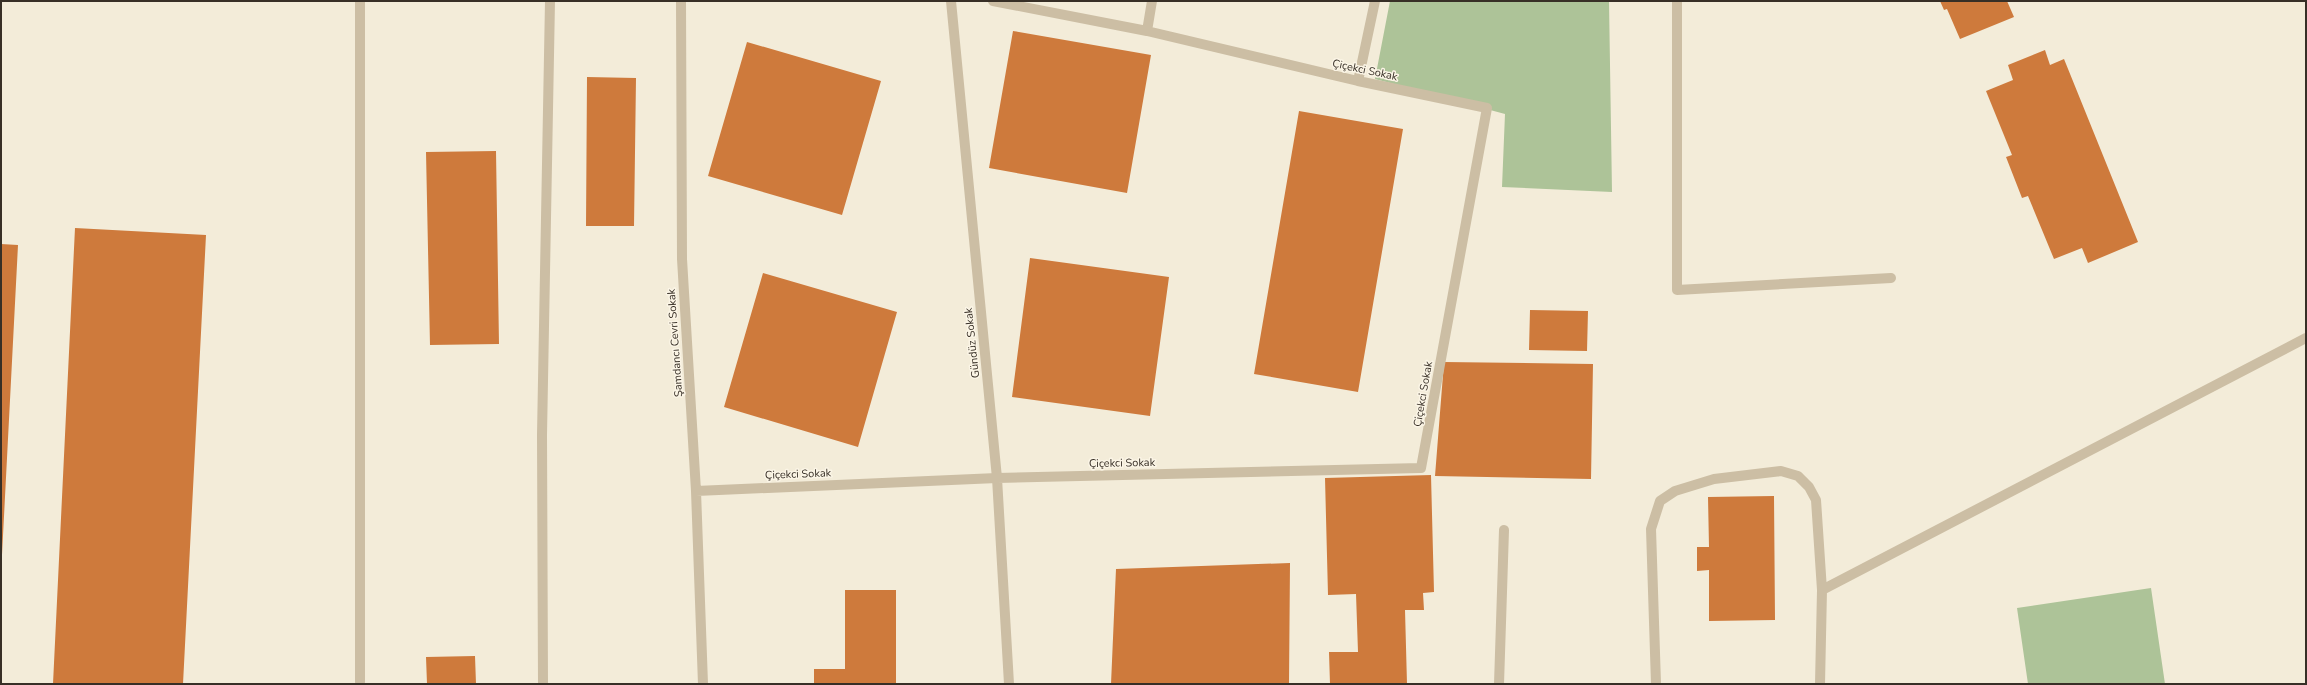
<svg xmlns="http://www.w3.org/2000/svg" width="2307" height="685" viewBox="0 0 2307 685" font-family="'Nunito Sans',sans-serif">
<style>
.green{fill:#adc398}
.building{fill:#ce7a3c}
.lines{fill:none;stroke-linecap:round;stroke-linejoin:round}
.minor{stroke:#ccbea4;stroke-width:10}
.labels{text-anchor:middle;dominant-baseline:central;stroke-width:3;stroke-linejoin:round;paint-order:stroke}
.street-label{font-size:11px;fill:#372f26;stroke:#fbf5e6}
</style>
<rect width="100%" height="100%" fill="#f3ecd9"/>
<!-- green -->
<path class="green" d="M1390,1H1609L1612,192L1502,187L1505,114L1375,79Z
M2151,588L2165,684H2028L2017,608Z"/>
<!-- building -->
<path class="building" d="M1940,1H2007L2014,17L1960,39L1947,9L1944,10Z
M1013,31L1151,55L1127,193L989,168Z
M747,42L881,81L842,215L708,176Z
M2045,50L2050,65L2064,59L2138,242L2088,263L2082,248L2054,259L2028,196L2022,198L2006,157L2012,155L1986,91L2013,80L2008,65Z
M587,77L636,78L634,226H586Z
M1299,111L1403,129L1358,392L1254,374Z
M496,151L499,344L430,345L426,152Z
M75,228L206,235L183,684H53Z
M1,244L18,245L2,555H1Z
M1030,258L1169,277L1150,416L1012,397Z
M763,273L897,312L858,447L724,407Z
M1530,310L1588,311L1587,351L1529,350Z
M1444,362L1593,364L1591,479L1435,476Z
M1431,475L1434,592L1423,593L1424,610H1405L1407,684H1330L1329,652H1358L1356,594L1328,595L1325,478Z
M1774,496L1775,620L1709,621V570L1697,571V547H1709L1708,497Z
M1290,563L1289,684H1111L1116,569Z
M845,590H896V684H814V669H845Z
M475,656L476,684H427L426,657Z"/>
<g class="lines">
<!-- minor -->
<path class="minor" d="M681,1L682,259L696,491L703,684
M951,1L997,478L1009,684
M1677,1V290L1891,278
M1147,31L1152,1
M1358,81L1375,1
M696,491L997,478L1421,468L1487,108L1358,81L1147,31L993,1
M360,682V1
M543,684L542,435L550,1
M1499,684L1504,530
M1656,684L1651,529L1660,501L1675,491L1714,479L1781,471L1798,476L1809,487L1816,500L1822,590
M1820,684L1822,590L2306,338"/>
</g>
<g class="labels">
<!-- street labels -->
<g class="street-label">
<text transform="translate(1365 70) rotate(12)">Çiçekci Sokak</text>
<text transform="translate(675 343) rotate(-94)">Şamdancı Cevri Sokak</text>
<text transform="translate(972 343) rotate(-96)">Gündüz Sokak</text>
<text transform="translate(1423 394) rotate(-80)">Çiçekci Sokak</text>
<text transform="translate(1122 463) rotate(-1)">Çiçekci Sokak</text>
<text transform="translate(798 474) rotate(-2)">Çiçekci Sokak</text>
</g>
</g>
<!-- border -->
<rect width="2307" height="685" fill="none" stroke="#372f26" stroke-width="4"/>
</svg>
